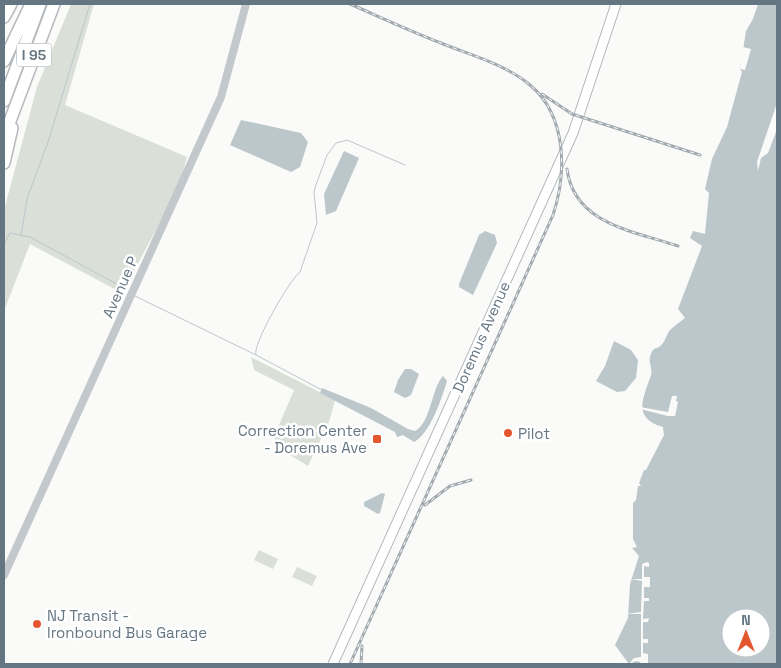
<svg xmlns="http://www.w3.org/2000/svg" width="781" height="668" viewBox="0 0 781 668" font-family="'Space Grotesk',sans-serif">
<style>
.green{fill:#dadfd7}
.water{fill:#bbc7cb;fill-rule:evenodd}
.pier{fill:#fafaf8}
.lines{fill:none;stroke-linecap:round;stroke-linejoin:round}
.stream{stroke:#bbc7cb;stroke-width:1}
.secondary-casing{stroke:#b3babf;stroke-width:11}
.motorway-casing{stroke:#b4b9bd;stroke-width:14}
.tertiary{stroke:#c3c8cc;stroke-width:8}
.secondary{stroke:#fff;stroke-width:9}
.motorway{stroke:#fff;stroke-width:11}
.rail-casing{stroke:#a2aab0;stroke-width:3}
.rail{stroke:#fff;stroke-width:1;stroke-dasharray:4;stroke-linecap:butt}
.poi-dot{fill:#e4572e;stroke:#fff;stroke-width:2}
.labels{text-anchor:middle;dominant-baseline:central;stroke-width:5;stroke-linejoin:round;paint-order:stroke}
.shield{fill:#fff;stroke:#939fa8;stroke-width:1}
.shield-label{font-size:14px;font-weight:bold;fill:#657683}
.street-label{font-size:15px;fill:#657683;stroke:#fff}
.poi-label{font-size:15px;fill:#657683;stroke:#fff;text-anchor:start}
</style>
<rect width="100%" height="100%" fill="#fafaf8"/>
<!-- green -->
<path class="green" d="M71,4H94L65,105L187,157L178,189L122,293L30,244L4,311V210L37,87Z
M251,357L335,400L329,422L308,466L277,447L274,437L294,390L254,370Z
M259,550L278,559L273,569L254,560Z
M297,567L317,576L312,586L292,577Z"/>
<!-- water -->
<path class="water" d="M758,4H777V664H629L615,645L628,618L630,584L639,556L632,548L637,547L633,539V503L636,500L638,486H641L639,483L644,470H646L664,435L663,427C631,418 644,397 651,375C653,367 647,362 651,354C653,348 655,349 659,347C665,343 666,335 670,330C674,326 680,322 685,318L678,309L702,246L690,238L693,231L705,234L709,193L705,189L712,159L727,127L742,72L740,69L746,31L753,19ZM731,618H761V648H731Z
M241,120L301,133L308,142L300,167L291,172L230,145Z
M344,151L359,158L336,211L326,215L324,194Z
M485,231L495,235L497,243L473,295L459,287V284L479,235Z
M614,341L631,350L638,360L636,378L625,391L617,392L596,381L605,366Z
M405,369H411L419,374L411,395L405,398L394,392L398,380Z
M443,376L447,381C442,398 430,434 414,442L403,435L397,437L395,432L320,393L322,388L371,408L408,429L415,431C431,423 431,389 443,376Z
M382,493L385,494L380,513L378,514L364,506V502Z"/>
<!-- pier -->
<path class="pier" d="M743,47L751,49L745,70L740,69Z
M777,103V129L768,153L761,158L758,171L757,162Z
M672,396H677L676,401L678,402L675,416H668L640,409V407L668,412Z
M647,562L649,563V567L644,566V577H650V587H644V598H649V601H644L643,619L649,618L648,622H643V639H648V643H643V653L648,654V663L641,664L640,662L636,661L629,664L634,658L641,657V614H626L641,612L642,581L631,579H642V564Z"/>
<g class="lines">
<!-- stream -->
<path class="stream" d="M21,235L27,199L48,142L90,4
M4,243L10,233L30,237L124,288
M135,296L256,355
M322,390L256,355C252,345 290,279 300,272L317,223L314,192L316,185L327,155L336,143L347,140L405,165"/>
<!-- secondary casing -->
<g class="secondary-casing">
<path id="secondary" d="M333,664L573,133L616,4"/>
</g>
<!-- motorway casing -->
<g class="motorway-casing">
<path id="motorway" d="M4,17L11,4
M4,61L31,4
M4,101L40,4
M4,137L54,4
M4,163L12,128"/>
</g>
<!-- tertiary -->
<path class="tertiary" d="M4,575L221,97L246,4"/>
<!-- secondary -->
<use href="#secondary" class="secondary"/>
<!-- motorway -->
<use href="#motorway" class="motorway"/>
<!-- rail casing -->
<g class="rail-casing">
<path id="rail" d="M350,4C380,17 410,31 441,43C470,55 505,64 530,85C567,116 567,173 553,215L350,664
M542,94L572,114L700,155
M567,169C574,224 633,231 678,246
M425,505L450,486L471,480
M361,664L362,646"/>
</g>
<!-- rail -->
<use href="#rail" class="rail"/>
</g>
<!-- markers -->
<g class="poi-dot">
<circle cx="508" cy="433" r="5"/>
<rect x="372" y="434" width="10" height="10" rx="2.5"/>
<circle cx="37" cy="624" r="5"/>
</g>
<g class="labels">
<!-- shield labels -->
<rect class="shield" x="16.5" y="43.5" width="35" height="23" rx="4"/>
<g class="shield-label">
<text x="34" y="55">I 95</text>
</g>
<!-- street labels -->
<g class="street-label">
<text transform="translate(120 287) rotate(-66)">Avenue P</text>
<text transform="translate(481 337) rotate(-66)">Doremus Avenue</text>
</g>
<!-- poi labels -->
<g class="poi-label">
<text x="367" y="430" text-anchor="end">Correction Center<tspan x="367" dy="17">- Doremus Ave</tspan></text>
<text x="518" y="433">Pilot</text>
<text x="47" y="615">NJ Transit -<tspan x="47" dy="17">Ironbound Bus Garage</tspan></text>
</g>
</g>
<!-- border -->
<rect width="781" height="668" fill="none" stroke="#657683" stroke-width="10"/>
<!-- north arrow -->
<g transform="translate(746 633)"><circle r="24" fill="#ffffff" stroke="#c1c8cd"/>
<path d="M0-4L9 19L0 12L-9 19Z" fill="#e4572e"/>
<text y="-8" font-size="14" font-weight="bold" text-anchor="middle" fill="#657683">N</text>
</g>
</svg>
